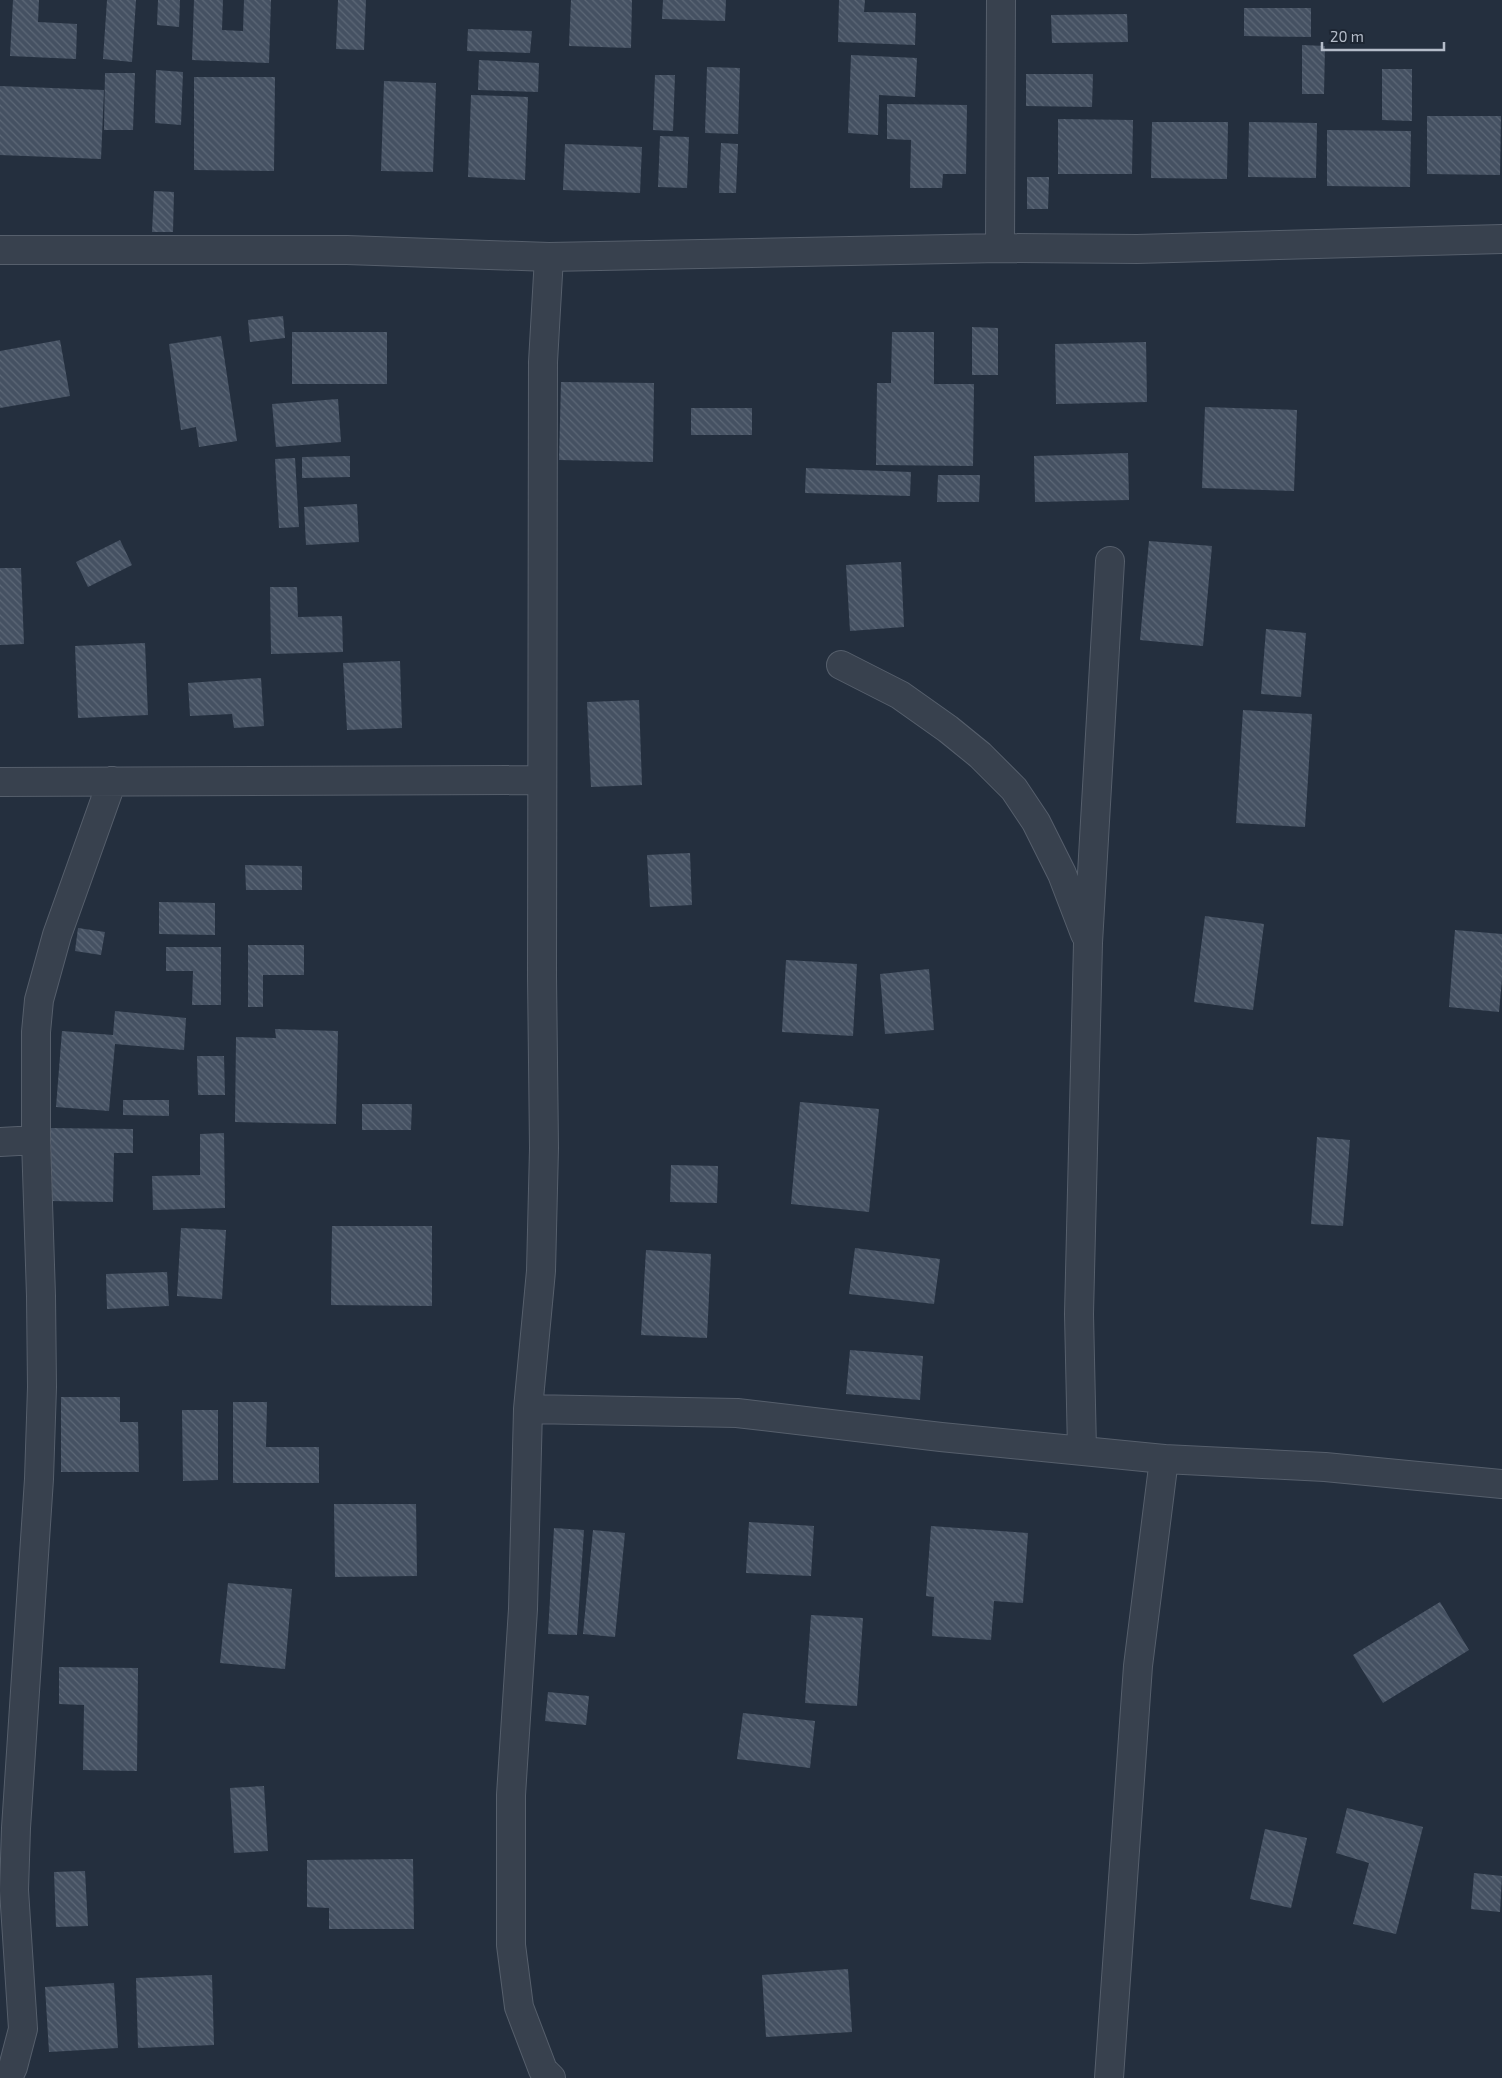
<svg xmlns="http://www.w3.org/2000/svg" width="1502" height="2078" viewBox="0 0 1502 2078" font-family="'Exo 2',sans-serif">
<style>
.building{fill:url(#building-back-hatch)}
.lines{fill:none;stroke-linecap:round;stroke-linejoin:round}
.minor-casing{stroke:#565f6c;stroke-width:30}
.minor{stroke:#38414e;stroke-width:28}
</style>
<defs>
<pattern id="building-back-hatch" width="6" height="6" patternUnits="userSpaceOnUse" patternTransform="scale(1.25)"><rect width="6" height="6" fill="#455162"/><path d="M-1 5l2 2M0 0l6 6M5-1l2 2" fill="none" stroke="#5d6877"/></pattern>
</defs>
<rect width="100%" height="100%" fill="#242f3e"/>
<!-- building -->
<path class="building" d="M13,0H39L38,22L77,24L76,59L10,56Z
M107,0H136L132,62L103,59Z
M158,0H180L179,27L157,25Z
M194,0H223L222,30L243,31L244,0H271L269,63L192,60Z
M338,0H366L364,50L336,49Z
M571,0H632L631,48L569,46Z
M663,0H726L725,21L662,19Z
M839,0H865L864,12L916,13L915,45L838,42Z
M1244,8H1311V37L1244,36Z
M1127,14L1128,42L1052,43L1051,15Z
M468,29L532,31L530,53L467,51Z
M1302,45L1325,46L1324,94H1302Z
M851,55L917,58L915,97L879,95L878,135L848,133Z
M479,60L539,63L538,92L478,90Z
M707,67L740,68L738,134L705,133Z
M1382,69H1412V121L1382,120Z
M156,70L183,72L181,125L155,123Z
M105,73H135L133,130H104Z
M1026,74H1093L1092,107L1026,106Z
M655,75H675L673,131L653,130Z
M194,77H275L274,171L194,170Z
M384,81L436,83L433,172L381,171Z
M0,86L104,90L101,159L0,155Z
M471,95L528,97L525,180L468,177Z
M887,104L967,105L966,174H943L942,188H910L911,140L887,139Z
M1427,116H1501L1500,175L1427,174Z
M1058,119L1133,120L1132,174H1058Z
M1152,122H1228L1227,179L1151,178Z
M1249,122L1317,123L1316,178L1248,177Z
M1327,130L1411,131L1410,187L1327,186Z
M660,136L689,137L687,188L658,187Z
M721,143L738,144L736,193H719Z
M565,144L642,147L640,193L563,190Z
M1027,177H1049L1048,209H1027Z
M154,191L174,192L173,232H152Z
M283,316L285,338L250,342L248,320Z
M972,327L998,328V375H972Z
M292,332H387V384H292Z
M892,332H934V384H974L973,466L876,465L877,383H891Z
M221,336L237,441L199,447L196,427L181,430L169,344Z
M60,340L70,396L0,408V351Z
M1146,342L1147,402L1056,404L1055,344Z
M561,382L654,383L653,462L559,460Z
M338,399L341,442L276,447L272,404Z
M1205,407L1297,410L1294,491L1202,488Z
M691,408H752V435H691Z
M1128,453L1129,500L1035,502L1034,456Z
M350,456V477L302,478V457Z
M295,458L299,527L279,528L275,459Z
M806,468L911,472L910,496L805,493Z
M938,475H980L979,502H937Z
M357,504L359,542L306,545L304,507Z
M120,540L132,565L88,587L76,562Z
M1149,541L1212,546L1203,646L1140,640Z
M901,562L904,627L850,631L846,565Z
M0,568H21L24,644L0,645Z
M270,587H297L298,617L342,616L343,652L271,654Z
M1266,629L1306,633L1301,697L1261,694Z
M145,643L148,715L78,718L75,646Z
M400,661L402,728L347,730L343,663Z
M261,678L264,726L234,728L232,714L190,716L188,683Z
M639,700L642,785L591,787L587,702Z
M1243,710L1312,714L1305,827L1236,823Z
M690,853L692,905L650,907L647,855Z
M245,865L302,866V890H246Z
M159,902L215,903V935L159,934Z
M1205,916L1264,924L1253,1010L1194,1002Z
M78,928L105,932L101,955L75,951Z
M1455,930L1502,934V979L1499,1012L1449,1007Z
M248,945H304V975H263V1007H248Z
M166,947H221V1005H192L193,971H166Z
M786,960L857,964L853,1036L782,1032Z
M929,969L934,1030L885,1034L880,974Z
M115,1011L186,1018L184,1050L115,1044L109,1111L56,1107L62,1031L113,1035Z
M275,1029L338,1031L336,1124L235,1122L236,1037L276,1038Z
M197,1056H224L225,1095H198Z
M123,1100H169V1116L123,1115Z
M800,1102L879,1109L869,1212L791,1204Z
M362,1104H412L411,1130H362Z
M50,1128L133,1129V1153H114L113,1202L49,1201Z
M224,1133L225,1208L153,1210L152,1176L200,1175V1134Z
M1317,1137L1350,1140L1343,1226L1311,1224Z
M671,1165L718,1166L717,1203L670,1202Z
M332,1226H432V1306L331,1305Z
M181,1228L226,1230L222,1299L177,1296Z
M855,1248L940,1259L934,1304L849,1294Z
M646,1250L711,1254L707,1338L641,1335Z
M167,1272L169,1306L107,1309L106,1274Z
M850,1350L923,1356L920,1400L846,1394Z
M61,1397H120V1422H138L139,1472H61Z
M233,1402H267L266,1447H319V1483H233Z
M182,1410H218V1480L183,1481Z
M334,1504H416L417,1576L335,1577Z
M749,1522L814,1526L811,1576L746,1573Z
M931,1526L1028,1533L1023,1603L994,1601L991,1640L932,1636L934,1597L926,1596Z
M554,1528L584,1530L577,1635L548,1634Z
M593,1530L625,1533L615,1637L583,1634Z
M228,1583L292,1589L285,1669L220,1663Z
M1440,1602L1469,1650L1383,1703L1353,1655Z
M811,1615L863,1618L857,1706L805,1703Z
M59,1667L138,1668L137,1771L83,1770L84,1705L59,1704Z
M548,1692L589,1696L586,1725L545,1721Z
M743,1713L815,1721L810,1768L737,1759Z
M264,1786L268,1851L234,1853L230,1788Z
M1347,1808L1423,1827L1396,1934L1353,1924L1369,1863L1336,1853Z
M1265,1829L1307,1838L1291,1908L1250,1899Z
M413,1859L414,1929H329V1908L307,1907V1860Z
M85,1871L88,1926L56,1927L54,1872Z
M1474,1873L1502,1876L1500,1912L1471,1909Z
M848,1969L852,2032L766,2037L762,1975Z
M212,1975L214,2045L138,2048L136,1978Z
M114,1983L118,2048L49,2052L45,1987Z"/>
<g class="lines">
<!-- minor casing -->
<g class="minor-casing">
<path id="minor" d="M1000,248L1001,0
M0,250H347L549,257L1000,248L1137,249L1502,239
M549,257L543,362L542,976L544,1148L541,1271L528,1409L523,1609L511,1795V1945L519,2007L543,2070L551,2078
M841,665L900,695L948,729L980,755L1014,789L1036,822L1062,874L1085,934
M0,782L542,780
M0,1142L36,1140
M528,1409L737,1413L941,1437L1164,1459L1325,1467L1502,1484
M1082,1450L1079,1314L1088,943L1110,561
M8,2078L13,2067L23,2029L14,1890L16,1828L39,1479L42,1387L41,1296L36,1140V1032L39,1000L57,935L112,781
M1109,2078L1138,1666L1164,1459"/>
</g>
<!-- minor -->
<use href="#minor" class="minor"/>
</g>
<!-- scale -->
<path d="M1322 42v8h122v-8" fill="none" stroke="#b4bcc9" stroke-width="2.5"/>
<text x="1330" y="42" font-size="15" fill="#b4bcc9" stroke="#1d2633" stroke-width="4" paint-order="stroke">20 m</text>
</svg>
